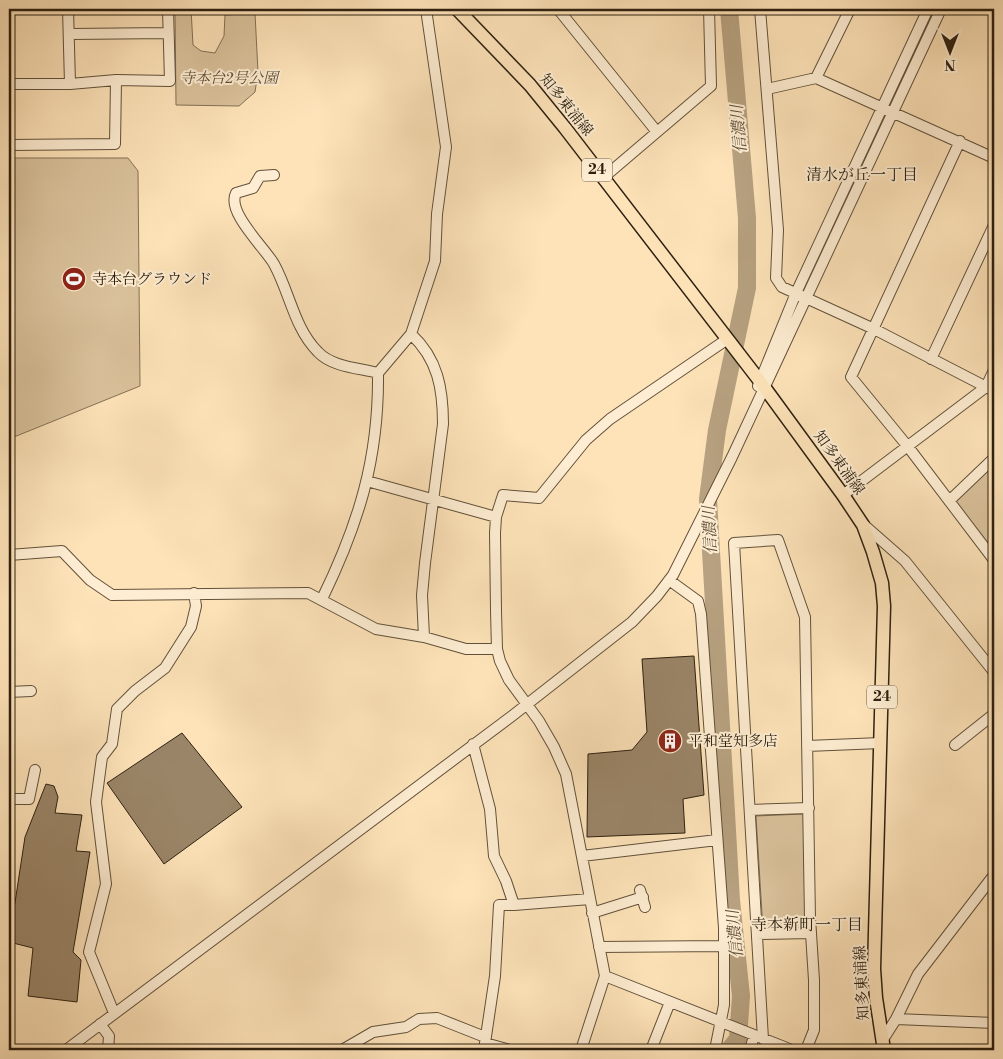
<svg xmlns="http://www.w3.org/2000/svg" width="1003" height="1059" viewBox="0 0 1003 1059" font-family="'Libre Bodoni','Noto Serif JP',serif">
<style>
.green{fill:#dac29c;stroke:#847156}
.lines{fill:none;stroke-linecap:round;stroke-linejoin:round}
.river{stroke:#b7a180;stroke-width:18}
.building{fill:#9a8568;stroke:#2d2010}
.minor-casing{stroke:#61513a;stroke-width:12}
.major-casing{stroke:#2d2010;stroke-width:15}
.minor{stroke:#feedd2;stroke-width:10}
.major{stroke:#fee3b9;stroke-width:12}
.labels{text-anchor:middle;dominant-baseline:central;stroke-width:4;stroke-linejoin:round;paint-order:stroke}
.shield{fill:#feedd2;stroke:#6c5e4a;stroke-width:1}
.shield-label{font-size:14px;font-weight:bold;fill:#2d2010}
.park-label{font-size:15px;font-style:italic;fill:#61513a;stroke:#feedd2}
.street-label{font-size:15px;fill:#2d2010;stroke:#feedd2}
.poi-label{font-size:15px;fill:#2d2010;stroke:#feedd2;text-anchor:start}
.water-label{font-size:16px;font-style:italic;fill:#5d4d37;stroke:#feedd2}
.neighbourhood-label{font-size:16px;fill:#2d2010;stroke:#feedd2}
</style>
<rect width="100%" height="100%" fill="#fee3b9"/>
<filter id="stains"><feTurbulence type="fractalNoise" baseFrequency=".004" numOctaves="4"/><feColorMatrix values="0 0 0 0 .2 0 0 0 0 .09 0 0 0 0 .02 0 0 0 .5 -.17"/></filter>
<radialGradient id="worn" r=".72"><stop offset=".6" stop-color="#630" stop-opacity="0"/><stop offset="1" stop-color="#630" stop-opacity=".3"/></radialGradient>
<!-- green -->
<path class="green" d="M175,9H191L193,45L201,51L215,53L224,36L225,15L255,13L258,72L255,92L239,106L176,105Z
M9,158H128L138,171L140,386L9,439Z
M994,458V560L949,501Z
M804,814L807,929L763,930L756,816Z"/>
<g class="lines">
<!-- river -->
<path class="river" d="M729,9L747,218V288L717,430L708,499L731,900L741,996L738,1039L729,1050"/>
</g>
<!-- building -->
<path class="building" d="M694,656L704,795L683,799L685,833L587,837L588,754L632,750L647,732L642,659Z
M182,733L242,807L164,864L107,783Z
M46,784L54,786L58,797L55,813L82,815L76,851L90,852L73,952L81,960L77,1002L28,996L33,948L9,942L25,837Z"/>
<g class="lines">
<!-- minor casing -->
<g class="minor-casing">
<path id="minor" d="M68,9L70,84
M558,9L657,132
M760,9L778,230L776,278L782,287L874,329L994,391
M70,34L168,33
M816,78L850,9
M116,80L170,81L168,9
M9,84H70L116,80L115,144L9,145
M767,89L816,78L994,158
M960,141L851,377L909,448L994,560
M274,175L260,176L253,188L236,193C226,212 265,248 274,264C290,293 294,328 318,352C332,367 359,368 378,373
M603,178L711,86L709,9
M411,334C438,359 443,389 443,424L425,563L422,595L424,637
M726,340L610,419L586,440L539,498L503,495L496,517L495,533L496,611L497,649L500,661L509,680L539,721L554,747L566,774L605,976L792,1050
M931,359L994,225
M758,386L796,293L928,9
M367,481L496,517
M843,495L986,387L994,370
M949,501L994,458
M864,525L905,561L994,672
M9,555L62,551L90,580L112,595L308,593L376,629L424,637L466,649H497
M669,580L698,601L701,614L724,928V1005L715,1050
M322,599C359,523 379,458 378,373L411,334L435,261L437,214L446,147L426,9
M9,692L31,691
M473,744L490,809L494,856L506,881L514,905H499L495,976L485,1043L510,1050
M955,745L994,714
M807,746L881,743
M9,799H29L35,770
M750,810L809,808
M582,856L717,840
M640,890L645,907
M514,905L590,899
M592,913L643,897
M757,934L811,933
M599,947L724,946
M114,1013L89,952L106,884L96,802L102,757L112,744L117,709L135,691L165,668L191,627L196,606L194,593
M896,1019L994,1023
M100,1024L109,1036L108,1050
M763,1039L734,543L778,540L805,617L810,918L814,980V1030L806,1050
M882,1041L896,1019L918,974L994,875
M66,1050L512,716L632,622L657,596L673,575L732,457L941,9
M342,1050L373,1032L406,1027L419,1019L437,1018L485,1037
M581,1050L605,976
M651,1050L670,1002
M750,1050L754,1036"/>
</g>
<!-- major casing -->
<g class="major-casing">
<path id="major" d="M457,9L530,85L565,128L759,380L843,495L863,525L873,552L882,583L884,606L874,969L876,998L884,1050"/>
</g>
<!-- minor -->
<use href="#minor" class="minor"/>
<!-- major -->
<use href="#major" class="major"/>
</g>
<!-- icons -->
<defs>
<g id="stadium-disc" transform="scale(1.25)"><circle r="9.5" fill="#8f2418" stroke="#feedd2"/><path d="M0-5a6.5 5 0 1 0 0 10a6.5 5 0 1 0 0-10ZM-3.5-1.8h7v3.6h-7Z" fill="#fff"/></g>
<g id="building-disc" transform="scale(1.25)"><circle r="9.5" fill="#8f2418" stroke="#feedd2"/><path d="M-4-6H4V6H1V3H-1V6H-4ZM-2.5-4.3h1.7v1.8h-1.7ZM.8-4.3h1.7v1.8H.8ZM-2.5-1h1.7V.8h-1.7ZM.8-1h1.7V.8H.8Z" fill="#fff"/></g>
</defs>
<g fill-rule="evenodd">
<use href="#stadium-disc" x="74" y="279"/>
<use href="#building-disc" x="670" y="741"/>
</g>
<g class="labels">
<!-- shield labels -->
<g class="shield">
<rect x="582" y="158.5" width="30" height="23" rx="4"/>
<rect x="867" y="685.5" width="30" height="23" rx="4"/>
</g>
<g class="shield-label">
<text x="597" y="170">24</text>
<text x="882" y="697">24</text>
</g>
<!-- park labels -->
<g class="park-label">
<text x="229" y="78">寺本台2号公園</text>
</g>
<!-- street labels -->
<g class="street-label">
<text transform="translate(566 105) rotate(51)">知多東浦線</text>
<text transform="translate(839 463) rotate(54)">知多東浦線</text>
<text transform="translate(862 983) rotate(-93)">知多東浦線</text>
</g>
<!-- poi labels -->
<g class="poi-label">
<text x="92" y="279">寺本台グラウンド</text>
<text x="688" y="741">平和堂知多店</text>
</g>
<!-- water labels -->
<g class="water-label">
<text transform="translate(739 129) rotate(-95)">信濃川</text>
<text transform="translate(710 530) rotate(-93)">信濃川</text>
<text transform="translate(735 934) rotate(-96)">信濃川</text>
</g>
<!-- neighbourhood labels -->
<g class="neighbourhood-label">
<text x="862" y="175">清水が丘一丁目</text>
<text x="807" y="925">寺本新町一丁目</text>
</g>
</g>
<!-- margin -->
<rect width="1003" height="1059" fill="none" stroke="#fee3b9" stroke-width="30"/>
<rect x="10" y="10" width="983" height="1039" fill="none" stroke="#2d2010" stroke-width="2.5"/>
<rect x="15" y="15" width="973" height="1029" fill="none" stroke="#2d2010"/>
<!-- north arrow -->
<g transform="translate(950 52) rotate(180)" stroke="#feedd2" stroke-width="4" paint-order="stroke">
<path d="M0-4L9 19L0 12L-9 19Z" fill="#2d2010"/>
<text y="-8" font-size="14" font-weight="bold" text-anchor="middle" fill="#2d2010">N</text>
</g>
<rect width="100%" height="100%" filter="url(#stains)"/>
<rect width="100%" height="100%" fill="url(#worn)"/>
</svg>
